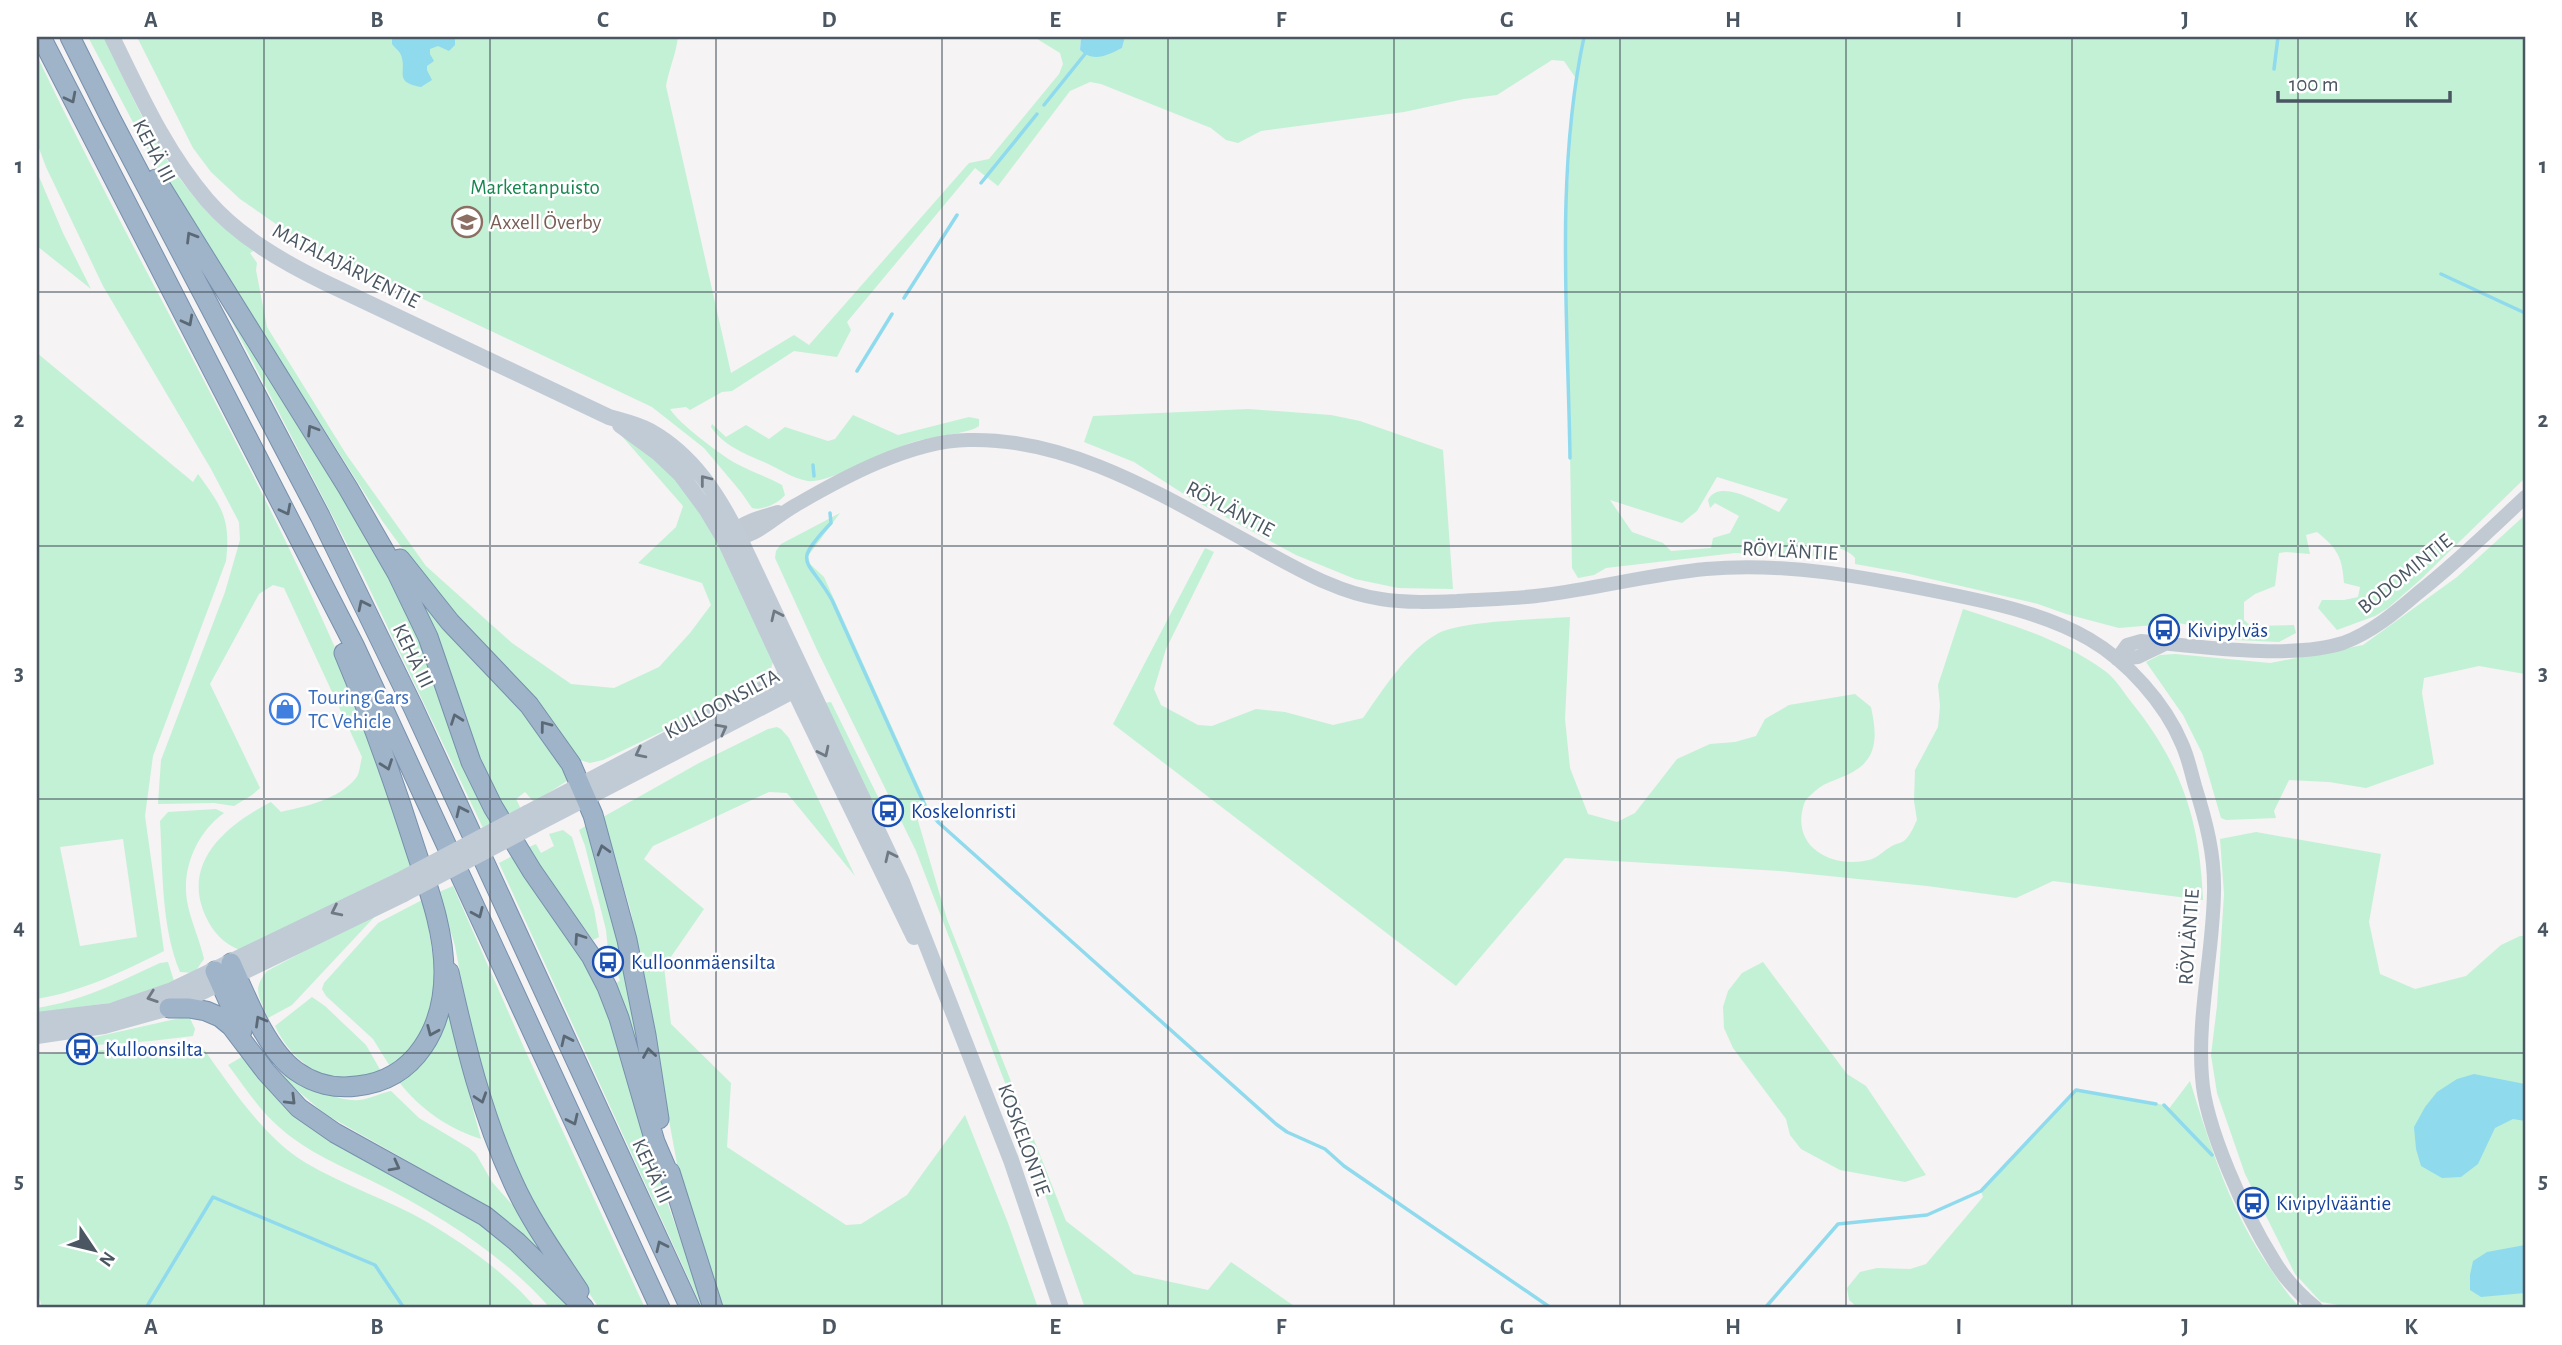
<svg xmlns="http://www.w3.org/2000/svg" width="2562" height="1345" viewBox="0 0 2562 1345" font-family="'Alegreya Sans',sans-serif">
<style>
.green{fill:#c3f1d5;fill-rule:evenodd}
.water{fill:#90daee}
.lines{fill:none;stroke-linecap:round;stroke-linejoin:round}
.stream{stroke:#90daee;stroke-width:3.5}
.trunk-casing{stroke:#7690ad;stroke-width:21}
.tertiary{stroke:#c1cad2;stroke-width:14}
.secondary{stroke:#c1cbd6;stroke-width:16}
.trunk{stroke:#9fb4c9;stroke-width:19}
.secondary-bridge{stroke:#c1cbd6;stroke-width:16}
.oneway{stroke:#5b6976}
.oneway2{stroke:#6e7984}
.grid{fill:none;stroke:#4a5661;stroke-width:2;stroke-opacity:0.55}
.labels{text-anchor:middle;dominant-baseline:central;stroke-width:5;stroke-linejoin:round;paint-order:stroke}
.street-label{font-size:21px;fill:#4a5661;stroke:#fff}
.park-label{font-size:21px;fill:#17864f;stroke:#fff}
.education-label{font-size:21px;fill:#785e54;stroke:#fff;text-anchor:start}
.transit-label{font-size:21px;fill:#164399;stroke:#fff;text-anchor:start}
.shop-label{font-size:21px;fill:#366cbe;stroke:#fff;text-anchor:start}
.neatline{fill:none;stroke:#4a5661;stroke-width:2.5}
.grid-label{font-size:23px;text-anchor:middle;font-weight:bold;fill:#4a5661}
</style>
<rect width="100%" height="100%" fill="#f5f3f3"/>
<!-- green -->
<path class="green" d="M88,37H104C133,98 158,159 205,209C220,224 239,237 255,250L250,253L257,263L256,270L267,327L346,454L426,566L512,643L571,684L614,688L659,667L690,633L711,605L702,583L638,563L676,527L683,506L613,426L664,464L717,536L774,659L769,675L749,690L603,760L590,763L580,760L506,670L424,578L383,522L155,164Z
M137,37H678C676,54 669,69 666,86L731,373L794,335L809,345L969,163L989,159L1059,74L1063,64L1060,53L1034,37H1081L1080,50L1085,54L1122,48L1125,37H2525V478L2420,580L2388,608L2375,616L2337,630L2318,608L2322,600H2344L2358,597L2360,587L2344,583C2342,557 2338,549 2317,532L2306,535L2310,554L2286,552L2279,553L2275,586L2255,594L2244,602V620L2251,626L2294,625L2296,633L2279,642L2236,640L2223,637L2213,629L2178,623L2119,628L2066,614L2038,604L1905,573L1855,564V558C1847,549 1838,547 1826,548L1828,557L1735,553L1606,568L1594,575L1578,578L1572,568L1566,218L1575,77L1564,61L1552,60L1497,95L1464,99L1404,112L1261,131L1238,143L1226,140L1211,128L1101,84L1090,82L1070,91L998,186L975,168L847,322L851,330L837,357L794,351L732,391L722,392L690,410L686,407L670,409C678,423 722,456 737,464C752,472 768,477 782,485L785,495C779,503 762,511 752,508L741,492L704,448L652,407L302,242L240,199L211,172L193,148ZM1717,477L1788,499L1779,512C1762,505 1720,477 1708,500L1710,508L1715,503L1739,516L1730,533L1713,538L1711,548L1671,551L1663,543L1632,532L1610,500L1682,523L1697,511Z
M37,56C139,269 261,471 353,689C377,746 394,806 415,864L240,950C224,944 213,932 206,917C180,862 228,824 271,802L281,812C306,806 338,800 356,778C360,773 360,764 362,757L284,588L273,585L259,594L210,684L260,788L252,795L234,806L214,803L158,804L161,760L225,592L240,540L239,522L211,469L103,286L46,167L37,143Z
M37,172L63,233L91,289L37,246Z
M217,293L400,589L495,822L483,828L362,573Z
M37,353L193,482L198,474C222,507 231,519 226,561L153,756L145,816L164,951C122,972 83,991 37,999ZM123,839L137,937L80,946L60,847Z
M1248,409L1331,415L1360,421L1443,450L1453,589L1398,588L1355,579L1296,555L1190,498L1134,462L1084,442L1093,416Z
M853,415L898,435L969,417L979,419V426C971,433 931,437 917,441C889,448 830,484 808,481C793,479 778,468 764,462C745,454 723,445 711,427L712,424L726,437L746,425L769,439L785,427L828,441L835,439Z
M840,513L808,556L810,564L824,577L928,807L916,814L947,919L1066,1221L1134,1274L1208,1290L1231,1262L1297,1308H1085L1012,1101L916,851L818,652L775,558L776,551L781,544Z
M2525,515V674L2479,666L2424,678L2422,693L2434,764L2366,788L2329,782L2289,780L2274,811L2276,818L2226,820L2221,818L2202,753L2183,715L2146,662L2160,655L2175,654L2270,663L2363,645L2457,577Z
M1205,548L1214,552L1166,649L1154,689L1161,705L1198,725L1212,726L1256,709L1285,712L1333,725L1363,718C1383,690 1407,651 1437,634C1458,621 1542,619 1570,617L1565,719L1570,768L1588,814L1617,822L1635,813L1677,759L1710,744L1735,742L1756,736L1765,719L1789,705L1855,694L1871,707C1878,740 1878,763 1842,777C1831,782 1824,783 1814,792C1810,796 1806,798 1804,804C1790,847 1832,869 1869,860C1878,858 1884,850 1892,846C1897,843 1903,843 1906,839C1911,834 1914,826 1917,820L1914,801L1915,770L1938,727L1940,706L1938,685L1963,609C2012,625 2063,640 2105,671C2116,679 2124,693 2132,703C2182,765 2200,822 2203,900L2053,881L2016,898L1927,886L1780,871L1565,858L1456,986L1113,724Z
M417,595L539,726L567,777V781L534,802L525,792L516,799L521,809L507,814L484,770Z
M831,702L884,809L881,811L867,795L824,703Z
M777,727L781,729L789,738L855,876L787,793L769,792L653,846L644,859L704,909L664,967L671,1024L731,1083L727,1147L846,1225L861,1224L907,1195L965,1115L1008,1223L1038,1308H721L677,1164L631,912L603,817L699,763L768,729Z
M216,809L224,813C196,833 180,871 188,906C192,924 200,941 204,959L194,973L180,972C161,926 163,871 160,821L168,812Z
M587,825L617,932L642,1062L616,984L620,980L608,950L606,930L585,846L579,830Z
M563,830L572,837L594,909L599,937L593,940L527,848L536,844L541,853L554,846L549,834Z
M2256,832L2381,854L2369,922L2380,974L2415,989L2466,976L2501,945L2520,936H2525V1308H2356L2321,1302L2295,1274L2245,1174L2217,1093L2211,1055L2217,1006L2224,894L2220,839Z
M514,855L595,979L617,1032L667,1202L705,1308H702L499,863Z
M453,886L525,1050L645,1308H599L567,1260L508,1157L473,1043L455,946L439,892Z
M424,899L435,970L432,1007L420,1042L391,1068L373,1039L326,996L322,989L324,983L378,923Z
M380,911L292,1005L268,1018C260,998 251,990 267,971Z
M168,962L175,984L116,1002L37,1013V1008C82,1001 119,982 160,963Z
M1763,962L1847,1074L1866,1086L1926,1175L1905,1182L1840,1170L1801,1149L1790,1135L1786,1119L1733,1048L1724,1028L1723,1007L1728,991L1742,973Z
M312,997L325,1006L366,1045L382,1073C373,1075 364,1079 355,1079C318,1081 290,1058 275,1026Z
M450,1003L471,1102L481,1139C449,1129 420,1109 399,1082C432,1057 437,1042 450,1003Z
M189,1016L195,1029L193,1036L151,1041L82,1046L91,1043V1038Z
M190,1045L203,1048C231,1087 264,1138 306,1163C345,1186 389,1200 427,1222C466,1245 507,1274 536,1308H42L37,1288V1054Z
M265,1047C289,1067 325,1103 359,1100C369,1099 381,1093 391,1091L419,1118L469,1148L476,1154L492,1182L517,1210L553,1265L473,1198L325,1114L291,1085L262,1048Z
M245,1055L270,1089L490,1227L572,1308H550C506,1257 437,1213 376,1183C342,1166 308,1153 279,1127C259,1110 244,1086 228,1065Z
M2190,1081C2211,1149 2232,1216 2274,1274C2282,1286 2290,1298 2301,1308H1858L1849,1300L1847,1288L1860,1272L1877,1268L1910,1269L1926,1264L1983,1197L1981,1191L2076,1090L2164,1105L2168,1110Z"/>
<!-- water -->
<path class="water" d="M392,37H455V45L449,51L438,46L430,49V54L434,61L427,66V70L432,80L421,87C391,82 409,70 400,53C398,50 394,47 392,44Z
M1081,37H1125L1122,48C1108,55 1093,63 1080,50Z
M2474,1074L2525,1084V1121L2513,1119L2495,1128L2478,1164L2461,1177L2442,1178L2421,1166L2416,1149L2414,1127L2425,1107L2437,1092L2457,1079Z
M2525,1245V1293L2481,1297L2470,1290V1275L2473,1261L2487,1252Z"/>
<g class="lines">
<!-- stream -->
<path class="stream" d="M2274,69L2278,37
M1044,105L1085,54
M981,183L1037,114
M2441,274L2525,313
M904,298L957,215
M857,371L892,314
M1570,458C1568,320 1555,173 1584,37
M813,465L814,476
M830,513L831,523C790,566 808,557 832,600L926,808L939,823L1276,1124L1287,1132L1325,1149L1344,1166L1551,1308
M2164,1105L2212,1155
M146,1308L213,1197L375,1265L404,1308
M1765,1308L1838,1224L1927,1215L1981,1191L2076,1090L2156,1104"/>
<!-- trunk casing -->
<g class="trunk-casing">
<path id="trunk" d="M41,37L354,645L660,1308
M70,37L111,119L320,516L413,707L690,1308
M156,179L348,488L397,573L428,637L471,762L493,807L532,871L591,956L607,987L619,1018L655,1142L673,1184
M400,559L450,622L529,705L571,764L593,815L627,940L646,1035L659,1119
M231,963C246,996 266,1050 296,1071C314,1084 336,1089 357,1086C416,1080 444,1027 444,972C444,929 428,888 415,848C394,782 371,717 344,653
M215,971L242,1031
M449,972C465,1044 482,1115 513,1182C530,1220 556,1256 579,1291
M169,1008H189L206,1011L220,1017L231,1026L266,1072L299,1108L335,1133L485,1216L517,1242L584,1308
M670,1172L713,1308"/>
</g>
<!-- tertiary -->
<path class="tertiary" d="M728,535C742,522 760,517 778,512
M729,539C756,539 774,517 796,505C844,477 911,441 968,440C1074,437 1171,501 1261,549C1298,569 1338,593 1381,599C1406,603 1432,602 1457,601C1486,599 1516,599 1544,595C1599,588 1652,574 1706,569C1787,562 1865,577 1944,593C1994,603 2045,614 2089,639C2127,661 2165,703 2182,744C2188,757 2191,772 2195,786C2206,821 2215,855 2214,892C2213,954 2197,1016 2202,1077C2205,1127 2246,1216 2273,1259C2284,1278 2299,1294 2316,1308
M2117,659L2127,645L2141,641C2197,646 2290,660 2343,643C2371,633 2396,612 2418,593C2456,563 2490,530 2525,497
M2117,659L2138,657L2165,644"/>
<!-- secondary -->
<path class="secondary" d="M112,37C140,94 165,151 207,200C239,237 283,262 326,283L609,417C623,421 637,424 650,431C693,455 719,496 740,539L902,882L1011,1160L1061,1308
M620,425L658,453L681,475L706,509L724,539L803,709L914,937
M527,813L788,676H796
M533,826L795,690L801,682
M37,1020L111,1011L172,990L398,881
M37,1036L104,1026L169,1008L404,894"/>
<!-- trunk -->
<use href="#trunk" class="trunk"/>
<!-- secondary-bridge -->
<path class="secondary-bridge" d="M398,881L527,813
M404,894L533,826"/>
</g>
<!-- one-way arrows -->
<defs><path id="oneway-chevron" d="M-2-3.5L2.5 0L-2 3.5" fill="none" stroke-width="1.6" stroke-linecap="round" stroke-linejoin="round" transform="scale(1.75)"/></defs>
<g class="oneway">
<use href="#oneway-chevron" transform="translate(71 98) rotate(63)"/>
<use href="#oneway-chevron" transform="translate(191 237) rotate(-121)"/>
<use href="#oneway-chevron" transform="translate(188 321) rotate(62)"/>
<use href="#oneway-chevron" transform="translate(312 430) rotate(-122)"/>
<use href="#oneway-chevron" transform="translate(286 510) rotate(63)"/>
<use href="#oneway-chevron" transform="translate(363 605) rotate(-116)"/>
<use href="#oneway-chevron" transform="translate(456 719) rotate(-110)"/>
<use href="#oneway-chevron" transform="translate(545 726) rotate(-127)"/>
<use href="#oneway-chevron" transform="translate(387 765) rotate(70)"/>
<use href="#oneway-chevron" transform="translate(461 811) rotate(-115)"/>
<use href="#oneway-chevron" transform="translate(603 850) rotate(-106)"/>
<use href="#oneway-chevron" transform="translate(478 913) rotate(66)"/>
<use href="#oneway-chevron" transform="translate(579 938) rotate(-124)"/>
<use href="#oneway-chevron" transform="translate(260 1021) rotate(-120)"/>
<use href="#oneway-chevron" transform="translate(432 1031) rotate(113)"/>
<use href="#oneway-chevron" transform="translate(566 1040) rotate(-115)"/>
<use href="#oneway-chevron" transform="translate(649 1053) rotate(-99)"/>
<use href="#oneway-chevron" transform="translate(481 1098) rotate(72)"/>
<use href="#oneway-chevron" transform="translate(291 1100) rotate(45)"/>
<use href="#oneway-chevron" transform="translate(573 1120) rotate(65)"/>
<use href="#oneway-chevron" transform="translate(395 1166) rotate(28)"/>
<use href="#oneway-chevron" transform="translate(661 1246) rotate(-115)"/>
</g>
<g class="oneway2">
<use href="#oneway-chevron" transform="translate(705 480) rotate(-128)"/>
<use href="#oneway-chevron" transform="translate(776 615) rotate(-115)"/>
<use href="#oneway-chevron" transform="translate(722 729) rotate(-28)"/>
<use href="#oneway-chevron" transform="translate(824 752) rotate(64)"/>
<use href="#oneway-chevron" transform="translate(640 753) rotate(153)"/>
<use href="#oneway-chevron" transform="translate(890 856) rotate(-115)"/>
<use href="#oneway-chevron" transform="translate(336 911) rotate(154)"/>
<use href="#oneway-chevron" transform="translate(152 997) rotate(161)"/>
</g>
<!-- grid -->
<path class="grid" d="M264,37V1308M490,37V1308M716,37V1308M942,37V1308M1168,37V1308M1394,37V1308M1620,37V1308M1846,37V1308M2072,37V1308M2298,37V1308M37,292H2525M37,546H2525M37,799H2525M37,1053H2525"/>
<!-- icons -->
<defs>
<g id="school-ring" transform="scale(1.575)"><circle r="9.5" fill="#fff" stroke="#8d6e63" stroke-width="1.5"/><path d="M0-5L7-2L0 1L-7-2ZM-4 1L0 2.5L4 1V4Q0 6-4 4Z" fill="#8d6e63"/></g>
<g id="bus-ring" transform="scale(1.575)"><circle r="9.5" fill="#fff" stroke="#1a4fb4" stroke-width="1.5"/><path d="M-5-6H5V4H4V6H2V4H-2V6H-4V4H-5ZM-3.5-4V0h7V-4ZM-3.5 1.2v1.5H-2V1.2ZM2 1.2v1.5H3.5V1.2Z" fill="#1a4fb4"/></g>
<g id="shop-ring" transform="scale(1.575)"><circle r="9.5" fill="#fff" stroke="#3f7fe0" stroke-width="1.5"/><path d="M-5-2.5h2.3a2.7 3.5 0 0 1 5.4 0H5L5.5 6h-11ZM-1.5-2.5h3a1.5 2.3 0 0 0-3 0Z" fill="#3f7fe0"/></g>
</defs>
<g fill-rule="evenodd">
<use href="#school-ring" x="467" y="222"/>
<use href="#bus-ring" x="2164" y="630"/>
<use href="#shop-ring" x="285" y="709"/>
<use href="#bus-ring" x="888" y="811"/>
<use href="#bus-ring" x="608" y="962"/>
<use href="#bus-ring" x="82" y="1049"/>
<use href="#bus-ring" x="2253" y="1203"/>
</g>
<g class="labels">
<!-- street labels -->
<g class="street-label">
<text transform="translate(154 151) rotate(62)">KEHÄ III</text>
<text transform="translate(346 266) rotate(27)">MATALAJÄRVENTIE</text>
<text transform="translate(1230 509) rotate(28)">RÖYLÄNTIE</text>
<text transform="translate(1790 551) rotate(3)">RÖYLÄNTIE</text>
<text transform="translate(2405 574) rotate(-39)">BODOMINTIE</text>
<text transform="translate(413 656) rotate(64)">KEHÄ III</text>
<text transform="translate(722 704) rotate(-28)">KULLOONSILTA</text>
<text transform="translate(2189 937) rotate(-86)">RÖYLÄNTIE</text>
<text transform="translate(1024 1140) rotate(70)">KOSKELONTIE</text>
<text transform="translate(652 1171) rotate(65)">KEHÄ III</text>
</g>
<!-- park labels -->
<g class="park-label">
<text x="535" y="187">Marketanpuisto</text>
</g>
<!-- education labels -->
<g class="education-label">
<text x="490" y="222">Axxell Överby</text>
</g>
<!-- transit labels -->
<g class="transit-label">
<text x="2187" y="630">Kivipylväs</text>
<text x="911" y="811">Koskelonristi</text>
<text x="631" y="962">Kulloonmäensilta</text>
<text x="105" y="1049">Kulloonsilta</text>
<text x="2276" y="1203">Kivipylvääntie</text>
</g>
<!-- shop labels -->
<g class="shop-label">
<text x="308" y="697">Touring Cars<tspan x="308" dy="24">TC Vehicle</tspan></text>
</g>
</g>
<!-- border -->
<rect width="2562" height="1345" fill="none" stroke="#ffffff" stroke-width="77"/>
<!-- north arrow -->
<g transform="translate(94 1250) rotate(125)" stroke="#ffffff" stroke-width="5" paint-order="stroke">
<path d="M0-5L12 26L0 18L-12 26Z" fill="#4a5661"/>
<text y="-10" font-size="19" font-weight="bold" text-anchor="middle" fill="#4a5661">N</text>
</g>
<!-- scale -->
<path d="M2278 91v10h172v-10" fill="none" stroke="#4a5661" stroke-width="3.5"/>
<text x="2289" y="91" font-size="21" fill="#4a5661" stroke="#ffffff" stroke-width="5" paint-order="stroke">100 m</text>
<rect x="38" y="38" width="2486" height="1268" class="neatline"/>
<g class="grid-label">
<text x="151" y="27">A</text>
<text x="377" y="27">B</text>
<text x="603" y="27">C</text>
<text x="829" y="27">D</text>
<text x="1055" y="27">E</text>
<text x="1281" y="27">F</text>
<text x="1507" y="27">G</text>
<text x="1733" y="27">H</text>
<text x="1959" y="27">I</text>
<text x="2185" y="27">J</text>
<text x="2411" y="27">K</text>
<text x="19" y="173">1</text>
<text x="2543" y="173">1</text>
<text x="19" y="427">2</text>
<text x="2543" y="427">2</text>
<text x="19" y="680">3</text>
<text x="2543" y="680">3</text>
<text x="19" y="934">4</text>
<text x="2543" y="934">4</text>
<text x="19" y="1188">5</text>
<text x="2543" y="1188">5</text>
<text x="151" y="1334">A</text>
<text x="377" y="1334">B</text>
<text x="603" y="1334">C</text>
<text x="829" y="1334">D</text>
<text x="1055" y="1334">E</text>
<text x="1281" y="1334">F</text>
<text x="1507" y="1334">G</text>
<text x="1733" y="1334">H</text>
<text x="1959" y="1334">I</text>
<text x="2185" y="1334">J</text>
<text x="2411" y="1334">K</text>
</g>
</svg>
